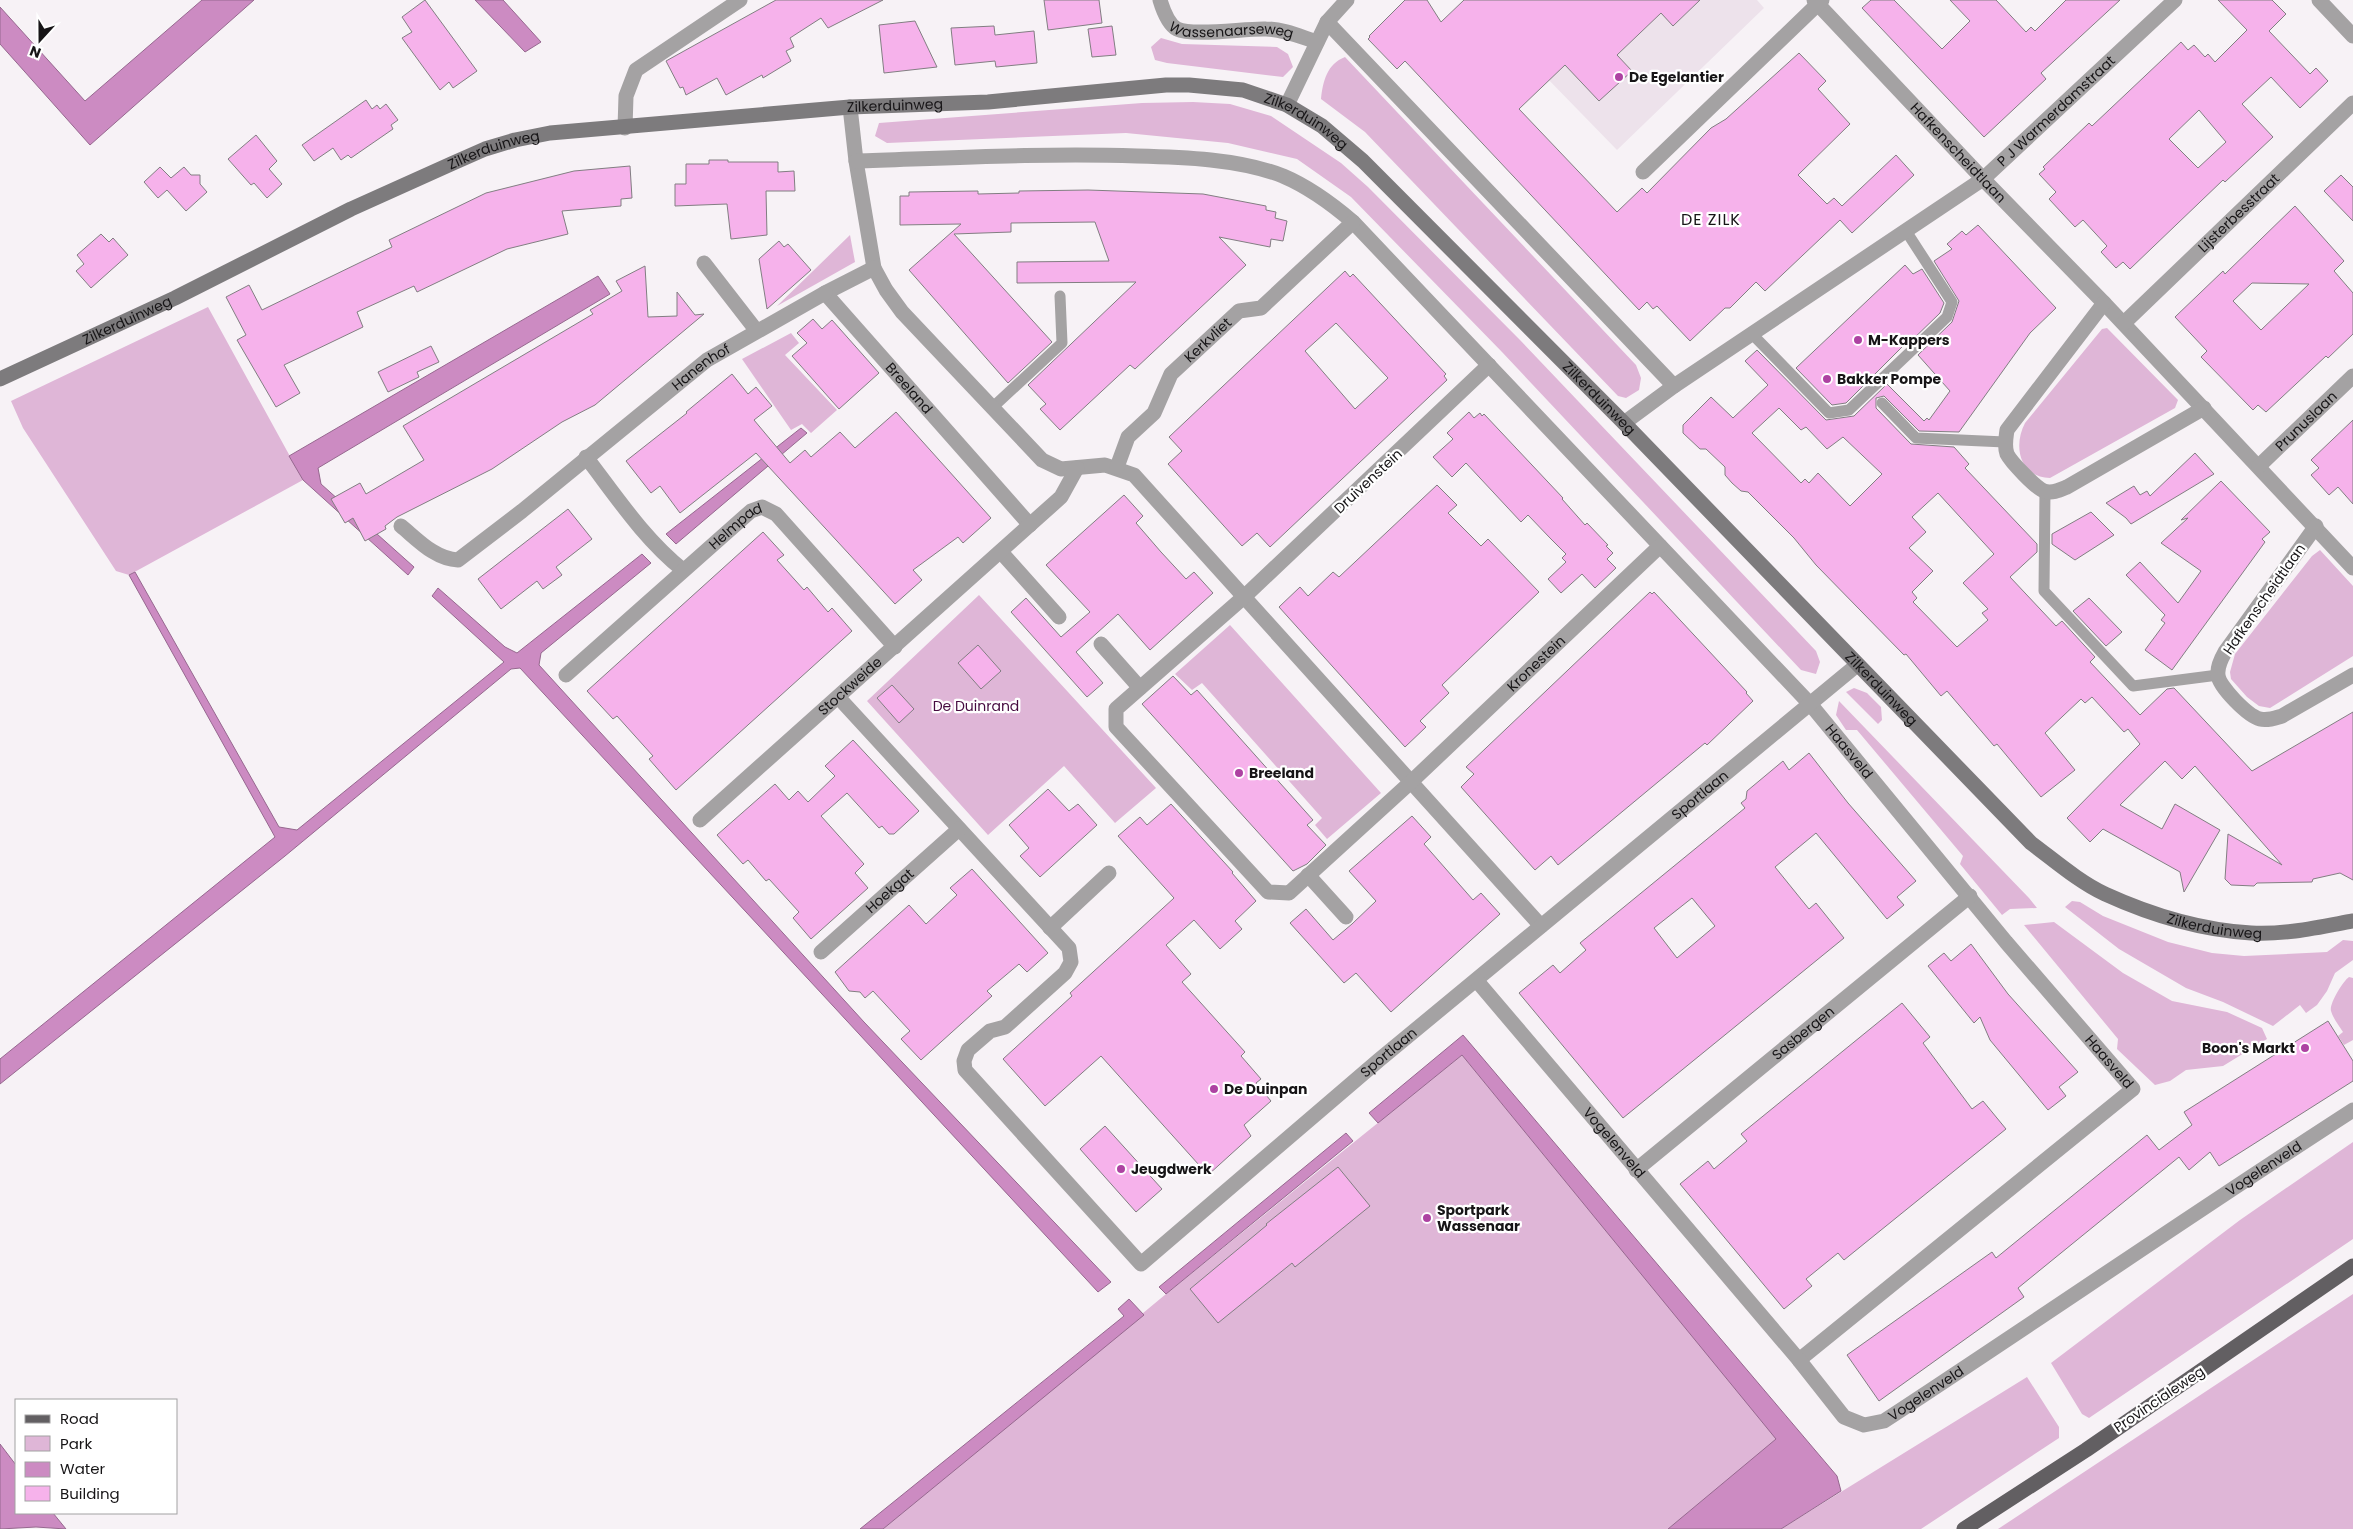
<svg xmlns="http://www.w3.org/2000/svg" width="2353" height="1529" viewBox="0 0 2353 1529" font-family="Poppins,sans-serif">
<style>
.built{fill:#ede2eb}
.green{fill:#dfb6d7}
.water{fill:#cc8bc2;stroke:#96688f}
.building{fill:#f6b2eb;stroke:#827e82;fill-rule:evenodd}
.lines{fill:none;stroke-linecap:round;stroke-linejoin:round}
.lane{stroke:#a4a2a3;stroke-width:11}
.street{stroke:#a4a2a3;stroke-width:15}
.secondary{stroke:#7d7b7d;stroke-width:15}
.primary{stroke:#625f62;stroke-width:15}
.poi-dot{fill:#ad42a2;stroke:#fff;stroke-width:2}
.labels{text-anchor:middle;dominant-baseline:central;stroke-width:4.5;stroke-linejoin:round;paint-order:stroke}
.street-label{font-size:14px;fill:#171517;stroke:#fff}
.poi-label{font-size:14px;font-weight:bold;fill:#171517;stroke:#fff;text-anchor:start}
.park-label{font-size:14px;fill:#460b40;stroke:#fff}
.quarter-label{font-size:16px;letter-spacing:1px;fill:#171517;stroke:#fff}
</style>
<rect width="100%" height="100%" fill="#f7f2f6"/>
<!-- built -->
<path class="built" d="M1471,0H1757L1764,8L1617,150Z"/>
<!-- green -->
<path class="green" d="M1161,38L1182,44L1277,47L1288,54L1293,67L1283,77L1167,63L1155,60L1151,47Z
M1345,57L1636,365L1641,378L1639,390L1626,398L1618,396L1365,132L1321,99C1323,81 1327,64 1345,57Z
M1193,102L1230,104L1271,116L1341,163L1368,187L1520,340L1816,651L1820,662L1816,674L1801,670L1502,352L1351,197L1297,159L1228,143L1126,133L887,143L875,136L879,123L1142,103Z
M850,235L855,262L777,306Z
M208,307L303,480L129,575L116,571L23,428L11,401Z
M2107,328L2178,400L2175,408L2050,478C2019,477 2013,446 2025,423L2102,329Z
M791,333L799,343L785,355L837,410L811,433L802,424L791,430L742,359Z
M2320,550L2353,586V656L2270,708L2259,706L2247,697L2231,679L2230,672L2235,654L2312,556Z
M979,595L1156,788L1115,823L1064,766L988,835L867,701Z
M1230,625L1381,793L1327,839L1315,825L1322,818L1202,683L1192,690L1175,674Z
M1854,688L1867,693L1881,707L1882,720L1878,724L1846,692Z
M1839,701L2029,898L2037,908L2010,909L2002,915L1960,864L1963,856L1857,730H1846L1836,715Z
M2072,901L2080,902L2103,916L2168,942L2212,953L2244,956L2327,952L2343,940L2353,941V960L2335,973L2327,991L2317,1005L2306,1013L2300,1005L2273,1026L2223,1002L2186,988L2119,949L2065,907Z
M2054,922L2123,973L2172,1001L2227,1012L2262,1028L2267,1039L2223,1066L2186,1070L2170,1081L2155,1085L2117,1049L2118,1039L2024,925Z
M2349,977L2353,978V1040L2344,1045L2338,1036L2343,1032C2339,1026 2333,1018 2331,1011C2329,1004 2343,981 2349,977Z
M1462,1055L1777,1439L1668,1529H883L1166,1294Z
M2353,1142V1239L2089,1418L2082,1414L2051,1363L2240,1220Z
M2353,1294V1529H1998Z
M2027,1377L2059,1427V1438L1921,1529H1781Z"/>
<!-- water -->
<path class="water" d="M202,0H254L90,145L0,44V7L85,101Z
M475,0H503L541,42L525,52Z
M598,276L610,294L318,468L321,484L414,567L408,575L303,480L289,456Z
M801,428L807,433L676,544L666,534Z
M642,554L651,563L541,653L539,665L864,1022L1111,1282L1098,1292L520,668L511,669L285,856L0,1084V1059L275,837L129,575L135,572L279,827L297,830L504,662L432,596L438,588L505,647L517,653Z
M1463,1035L1837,1476L1841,1491L1781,1529H1668L1776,1439L1462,1055L1378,1123L1369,1113Z
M1346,1133L1353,1141L1166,1294L1159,1287Z
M1129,1299L1144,1315L883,1529H860L1124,1316L1118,1309Z
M0,1444L16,1465V1513H53L66,1529L36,1527L0,1529Z"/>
<!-- building -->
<path class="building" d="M425,0L477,71L453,88L449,82L440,90L402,38L412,32L402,17Z
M776,0H883L828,28L821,18L790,38L794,47L786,51L791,61L763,78L762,75L726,95L717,78L686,95L683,87L680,88L666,61Z
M1044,0H1099L1102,23L1048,30Z
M1405,0H1427L1441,22L1464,0H1700L1673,26L1661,13L1617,55L1632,71L1599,101L1565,65L1519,109L1617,212L1642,188L1647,193L1711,128L1726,119L1799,53L1826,81L1818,89L1850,124L1798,175L1827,204L1834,198L1842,206L1896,155L1914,175L1852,233L1840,220L1765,291L1756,282L1730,308H1725L1690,341L1657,306L1653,309L1647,302L1639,310L1405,61L1397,69L1368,39L1370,37L1369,36Z
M1871,0H1894L1942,49L1970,21L1950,0H1996L2026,32L2031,27L2035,31L2066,0H2120L2041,73L2046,79L1984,137L1862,8Z
M2218,0H2272L2286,14L2269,31L2310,74L2316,68L2328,81L2300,108L2271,77L2242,104L2273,137L2225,182L2223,180L2130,269L2123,262L2116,268L2101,252L2107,246L2083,220L2075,227L2049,199L2056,192L2039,174L2045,169L2043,167L2089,123L2092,126L2181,42L2188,50L2194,45L2205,57L2208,54L2215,62L2247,30ZM2199,110L2226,142L2198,168L2169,139Z
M915,21L937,67L884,73L879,25Z
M994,26L995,35L1034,31L1037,63L996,67L995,61L955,65L951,28Z
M1112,26L1116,55L1092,57L1088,29Z
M366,100L372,109L377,105L380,109L386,104L398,120L391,125L393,129L351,158L348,155L341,160L333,148L314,161L302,145Z
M256,135L277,161L269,169L282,184L267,198L254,183L251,185L228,159Z
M709,160H728V162H778V172L794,171L795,191H766L767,235L731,239L727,204L675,206V184H686V164H709Z
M630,166L632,198L621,199V206L562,211L568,234L507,249L417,292L414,286L357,312L363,327L284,365L300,393L276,407L237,340L246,335L226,297L249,285L262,310L392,247L389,240L486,193L574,171Z
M160,167L171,178L184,167L191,175H200V184L207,192L186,211L167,190L158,198L144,182Z
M2341,175L2353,187V221L2324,191Z
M1088,190L1203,194L1266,206V210L1276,212L1275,218L1287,221L1283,241L1271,239L1270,247L1219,237L1246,265L1135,369L1130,365L1060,430L1040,409L1046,404L1028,385L1136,282L1017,283V262L1109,261L1095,222L1011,223V232L954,234L1052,342L1008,383L909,270L961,224L900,225V196H909V192L978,191V194L1019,193V191Z
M2295,206L2344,261L2334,271L2353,293V334L2328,358L2326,356L2266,412L2258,405L2253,410L2201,357L2207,351L2175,317L2223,271L2225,274ZM2252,283L2309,284L2261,330L2233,301Z
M1978,225L2056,308L2030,333L1959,432L1919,431L1884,396L1876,398V408L1911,444L1954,447L1969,464L1965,468L2037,544V552L2010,577L2056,626L2062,621L2095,657L2090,662L2140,715L2167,689L2174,688L2252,771L2353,712V880L2340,873L2313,879L2312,882L2257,883L2254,886L2231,885L2225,879L2228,834L2282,865L2195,766L2182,779L2165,761L2120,805L2162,829L2175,804L2220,830L2184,892L2180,872L2103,829L2090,842L2067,818L2140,744L2128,729L2124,732L2092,697L2085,703L2081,699L2045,733L2075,770L2041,797L1997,744L1994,746L1947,691L1941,696L1906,654L1904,655L1816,565L1794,538L1748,492L1741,491L1732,483L1725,475V467L1706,449H1700L1683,433V425L1711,397L1733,418L1768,385L1745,361L1757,350L1826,420L1854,416L1887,384L1924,421L1927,418L1929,420L1950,391L1918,355L1952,322L1959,301L1934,261L1952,249L1947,244L1962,231L1966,235ZM1779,408L1801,430L1806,427L1827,449L1843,437L1882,474L1850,506L1818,473L1809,483L1805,479L1801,483L1752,433ZM1938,493L1994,554L1963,583L1988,609L1982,613L1988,620L1957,647L1913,602L1917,598L1912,592L1933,571L1909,548L1926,532L1912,517Z
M101,234L109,242L113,238L128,255L91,288L76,271L84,264L77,255Z
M779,241L784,247L788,244L811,270L767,309L759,259Z
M1905,265L1913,274L1922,269L1944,303L1940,313L1908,344L1906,343L1846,403L1832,405L1796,368Z
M645,266L648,317L677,316V292L695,315L704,314L595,405L562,422L492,469L397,517L385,526L386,529L365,541L353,518L345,523L331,499L360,483L366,494L424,460L403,426L593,314L590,310L622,291L616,281Z
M1345,271L1350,277L1353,274L1446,374L1444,376L1447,380L1270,547L1257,533L1242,546L1168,464L1182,451L1169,437ZM1336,323L1388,378L1355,409L1305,351Z
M813,319L822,329L832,320L879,373L839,409L792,356L807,343L797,333Z
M431,346L439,362L417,372L419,377L388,392L378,372Z
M732,374L748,394L756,387L772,406L754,420L790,463L805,450L811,457L840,432L855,448L896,412L991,518L963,543L958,537L913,570L922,580L895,604L756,453L680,513L660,486L651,493L626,461L687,413L686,412Z
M1469,412L1474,418L1480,413L1482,416L1484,414L1563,498L1562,499L1585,525L1587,523L1608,545L1606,546L1613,553L1607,559L1616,568L1595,588L1582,574L1561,593L1548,579L1566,562L1562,558L1566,554L1550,538L1528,515L1521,522L1466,463L1452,477L1433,457L1453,439L1447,433Z
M2353,420V504L2338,487L2329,495L2311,475L2319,468L2311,460Z
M2195,453L2214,474L2131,524L2126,518L2106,503L2134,486L2140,495L2147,491L2150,496Z
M2221,481L2270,532L2262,539L2265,542L2172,670L2145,650L2165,623L2161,620L2165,615L2126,575L2140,562L2178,603L2201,571L2161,543L2188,518L2181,520Z
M1437,485L1457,505L1448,513L1481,546L1488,539L1539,592L1442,685L1449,693L1420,721L1426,727L1405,747L1279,607L1300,587L1308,596L1333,572L1339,577Z
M1124,495L1143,516L1136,523L1161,552L1186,579L1194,572L1213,593L1150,650L1118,614L1076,652L1103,683L1087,697L1011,612L1026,598L1061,637L1090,612L1046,565Z
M568,509L592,539L556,567L562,575L543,589L537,581L501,609L478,579Z
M2091,512L2114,535L2075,560L2052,544V534Z
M763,532L784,555L777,560L804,590L807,587L828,612L832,608L852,631L676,790L649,759L653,756L617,716L613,719L587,691Z
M1650,592L1652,594L1654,592L1747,692L1746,693L1753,701L1707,745L1705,743L1558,865L1551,856L1535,870L1461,787L1474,774L1466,767Z
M2089,598L2122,632L2106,646L2073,611Z
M978,645L1001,671L981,689L958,663Z
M1173,676L1191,695L1197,690L1313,820L1307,825L1326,845L1307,864L1293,871L1142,704Z
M892,685L914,709L899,723L877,698Z
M853,740L919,811L894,834H889L882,826L879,828L847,793L821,816L864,864L855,873L868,888L811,939L793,918L799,912L769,879L766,881L748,860L743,864L717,835L775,784L789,800L798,791L808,802L835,776L825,766Z
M1809,753L1848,803L1916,881L1897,897L1904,905L1887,919L1816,833L1775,867L1809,909L1816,903L1844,938L1623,1118L1519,993L1553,965L1560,973L1586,950L1580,943L1745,808L1741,803L1746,799L1747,791L1783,761L1789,770ZM1692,898L1715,926L1677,958L1654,928Z
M1048,789L1069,811L1078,804L1097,825L1040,877L1020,856L1029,848L1009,825Z
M1171,804L1233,872L1232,873L1256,901L1235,921L1242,929L1220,949L1194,920L1166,945L1191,974L1182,982L1245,1052L1241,1056L1261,1079L1256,1083L1271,1101L1244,1125L1251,1136L1208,1175L1101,1056L1045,1106L1003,1059L1072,996L1070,993L1174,898L1118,836L1140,817L1147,825Z
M1412,816L1431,837L1424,844L1473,900L1481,893L1500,914L1391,1012L1356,973L1344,983L1290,923L1306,909L1333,940L1352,924L1376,901L1349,871Z
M972,869L1048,953L1027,972L1019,964L987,991L992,996L921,1060L901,1039L910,1031L873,991L865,998L860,992L849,991L835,972L909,905L926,924L957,895L950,888Z
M1971,944L2008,994L2078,1072L2059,1087L2066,1096L2048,1110L1990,1040L1980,1017L1974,1023L1928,966L1944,953L1951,961Z
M1902,1003L1930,1037L1923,1043L1972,1109L1983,1101L2006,1129L1844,1260L1838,1253L1806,1279L1812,1286L1784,1309L1680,1184L1708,1161L1714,1169L1747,1141L1741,1134Z
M2328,1021L2353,1061V1081L2219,1166L2210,1152L2189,1170L2179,1157L2018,1288L2024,1297L1879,1401L1847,1355L1992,1252L1996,1258L2147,1135L2159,1150L2192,1125L2184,1112Z
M1105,1126L1162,1189L1136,1212L1080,1149Z
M1338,1167L1370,1206L1295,1267L1292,1263L1218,1323L1190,1289L1267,1225L1266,1224Z"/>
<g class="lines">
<!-- lane -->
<path class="lane" d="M1752,334L1829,413L1849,410L1947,317L1952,302L1906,231
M1882,403L1916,438L2005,442
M993,407L1062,343L1060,296
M2045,491L2044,591L2133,686L2218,675"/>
<!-- street -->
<g class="street">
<path id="s1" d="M1160,0C1163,10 1168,24 1177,29C1193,37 1246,28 1266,29C1284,29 1301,37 1317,42"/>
<path id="s2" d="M1814,0L1983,179L2104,303L2353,568"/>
<path d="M2319,0L2353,36"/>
<path d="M1327,22L1674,386"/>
<path d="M1287,105L1327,22L1347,0"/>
<path d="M850,107L856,161L874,268L886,290L902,312L1042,460L1061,469L1105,465L1134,475L1541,926"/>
<path d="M625,128L626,96L636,70L740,0"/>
<path id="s3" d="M856,161C950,158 1043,153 1137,156C1182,157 1240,159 1283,176C1309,187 1332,204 1353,222L1811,705L2006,942L2133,1089L1799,1360"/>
<path d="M1643,172L1822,0"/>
<path d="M704,263L756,330"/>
<path id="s4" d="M874,268L825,293L1030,525"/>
<path d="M2104,303L2007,430C2006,438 2004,446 2007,454C2011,462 2036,488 2044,491C2052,494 2060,490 2067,487L2204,408"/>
<path id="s5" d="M2124,323L2353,103"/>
<path id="s6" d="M1489,365L1245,596L1116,709V727L1268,892L1289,893L1412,781L1660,546"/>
<path id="s7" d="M1624,423L1674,386L1983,179L2175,0"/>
<path d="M586,457C616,496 644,539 683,570"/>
<path id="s8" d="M2259,466L2353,376"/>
<path id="s9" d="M1117,467L1128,437L1154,413L1171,374L1239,311L1261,308L1353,222"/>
<path id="s10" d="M401,526C418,540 435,559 458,560L522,511L707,360L825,293"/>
<path d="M2316,526L2225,652C2221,659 2217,667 2218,675C2219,687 2248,716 2260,719C2268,721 2275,718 2282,716L2353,675"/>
<path d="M1001,552L1059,617"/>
<path d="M1101,644L1140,688"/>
<path id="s11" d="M566,675L751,511L762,507L776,514L895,647"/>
<path id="s12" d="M839,698L1069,948L1071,962L1065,973L1005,1027L990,1031L968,1050L964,1061L965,1070L1141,1264L1379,1060L1857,665"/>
<path id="s13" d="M700,820L1061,497L1077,468"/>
<path d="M1308,875L1346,917"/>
<path d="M1050,928L1109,873"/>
<path id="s14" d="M821,952L959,829"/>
<path id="s15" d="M1477,981L1799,1360L1844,1417L1864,1425L1884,1421C2041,1318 2195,1212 2353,1110"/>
<path id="s16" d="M1636,1170L1970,896"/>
</g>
<!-- secondary -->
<path class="secondary" id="s17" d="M0,379L175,298L351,209L451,164L485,149L515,140L550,133L850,107L988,102L1166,85H1189L1243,90L1287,105L1322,126L1363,161L1624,423L2031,843C2054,860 2079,882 2105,894C2151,915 2201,930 2251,933C2285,935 2320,927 2353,921"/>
<!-- primary -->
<path class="primary" d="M1964,1529L2086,1450L2353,1266"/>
</g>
<!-- markers -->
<g class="poi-dot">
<circle cx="1619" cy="77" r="5"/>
<circle cx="1858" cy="340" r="5"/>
<circle cx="1827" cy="379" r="5"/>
<circle cx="1239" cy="773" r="5"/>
<circle cx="2305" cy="1048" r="5"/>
<circle cx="1214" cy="1089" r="5"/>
<circle cx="1121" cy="1169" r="5"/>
<circle cx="1427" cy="1218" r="5"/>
</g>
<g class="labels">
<!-- street labels -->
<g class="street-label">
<text stroke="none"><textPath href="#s1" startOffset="89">Wassenaarseweg</textPath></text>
<text stroke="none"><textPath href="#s17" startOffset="950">Zilkerduinweg</textPath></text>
<text stroke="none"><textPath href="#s7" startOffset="534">P J Warmerdamstraat</textPath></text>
<text stroke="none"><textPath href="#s17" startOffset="1370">Zilkerduinweg</textPath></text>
<text stroke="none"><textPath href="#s17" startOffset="545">Zilkerduinweg</textPath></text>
<text stroke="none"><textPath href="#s2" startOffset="210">Hafkenscheidtlaan</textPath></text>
<text stroke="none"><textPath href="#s5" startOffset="159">Lijsterbesstraat</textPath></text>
<text stroke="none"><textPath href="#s17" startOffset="140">Zilkerduinweg</textPath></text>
<text stroke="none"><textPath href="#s9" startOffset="160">Kerkvliet</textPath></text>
<text stroke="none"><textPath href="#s10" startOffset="378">Hanenhof</textPath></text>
<text stroke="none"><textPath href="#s4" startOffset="182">Breeland</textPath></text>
<text stroke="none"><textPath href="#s17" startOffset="1775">Zilkerduinweg</textPath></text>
<text stroke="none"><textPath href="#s8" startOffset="65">Prunuslaan</textPath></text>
<text transform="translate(1368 481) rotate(-43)">Druivenstein</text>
<text stroke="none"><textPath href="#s11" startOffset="226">Helmpad</textPath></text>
<text transform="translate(2264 599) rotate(-55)">Hafkenscheidtlaan</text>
<text stroke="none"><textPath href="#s6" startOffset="1108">Kronestein</textPath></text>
<text stroke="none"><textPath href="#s13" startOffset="201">Stockweide</textPath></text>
<text stroke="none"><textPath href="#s17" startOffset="2180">Zilkerduinweg</textPath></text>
<text stroke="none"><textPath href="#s3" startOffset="1239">Haasveld</textPath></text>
<text stroke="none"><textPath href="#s12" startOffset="1504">Sportlaan</textPath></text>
<text stroke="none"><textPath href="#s14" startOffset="92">Hoekgat</textPath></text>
<text stroke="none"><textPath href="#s17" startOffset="2600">Zilkerduinweg</textPath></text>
<text stroke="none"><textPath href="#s16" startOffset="216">Sasbergen</textPath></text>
<text stroke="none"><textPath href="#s12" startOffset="1100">Sportlaan</textPath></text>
<text stroke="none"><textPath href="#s3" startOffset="1644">Haasveld</textPath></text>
<text stroke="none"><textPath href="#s15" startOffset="212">Vogelenveld</textPath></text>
<text stroke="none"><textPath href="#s15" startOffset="1068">Vogelenveld</textPath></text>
<text stroke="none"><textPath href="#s15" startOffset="662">Vogelenveld</textPath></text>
<text transform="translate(2159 1399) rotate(-34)">Provincialeweg</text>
</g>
<!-- poi labels -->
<g class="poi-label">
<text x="1629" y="77">De Egelantier</text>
<text x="1868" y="340">M-Kappers</text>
<text x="1837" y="379">Bakker Pompe</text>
<text x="1249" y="773">Breeland</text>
<text x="2295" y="1048" text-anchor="end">Boon's Markt</text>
<text x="1224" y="1089">De Duinpan</text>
<text x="1131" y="1169">Jeugdwerk</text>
<text x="1437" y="1210">Sportpark<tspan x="1437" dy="16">Wassenaar</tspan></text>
</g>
<!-- park labels -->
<g class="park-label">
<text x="976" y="706">De Duinrand</text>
</g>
<!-- quarter labels -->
<g class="quarter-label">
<text x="1711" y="219">DE ZILK</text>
</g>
</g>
<!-- legend -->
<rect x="15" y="1399" width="162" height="115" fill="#ffffff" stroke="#a2a1a2"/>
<rect x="25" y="1415" width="25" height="8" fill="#625f62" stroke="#a2a1a2"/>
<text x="60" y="1424" font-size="15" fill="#171517">Road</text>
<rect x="25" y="1436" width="25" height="15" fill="#dfb6d7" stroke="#a2a1a2"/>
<text x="60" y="1449" font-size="15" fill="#171517">Park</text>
<rect x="25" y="1462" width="25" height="15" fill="#cc8bc2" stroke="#a2a1a2"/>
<text x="60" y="1474" font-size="15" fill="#171517">Water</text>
<rect x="25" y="1486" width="25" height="15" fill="#f6b2eb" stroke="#a2a1a2"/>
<text x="60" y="1499" font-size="15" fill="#171517">Building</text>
<!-- north arrow -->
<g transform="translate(40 40) rotate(201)" stroke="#ffffff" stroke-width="4" paint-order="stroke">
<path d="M0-4L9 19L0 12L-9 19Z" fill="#171517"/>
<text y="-8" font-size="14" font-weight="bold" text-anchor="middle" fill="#171517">N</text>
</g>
</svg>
